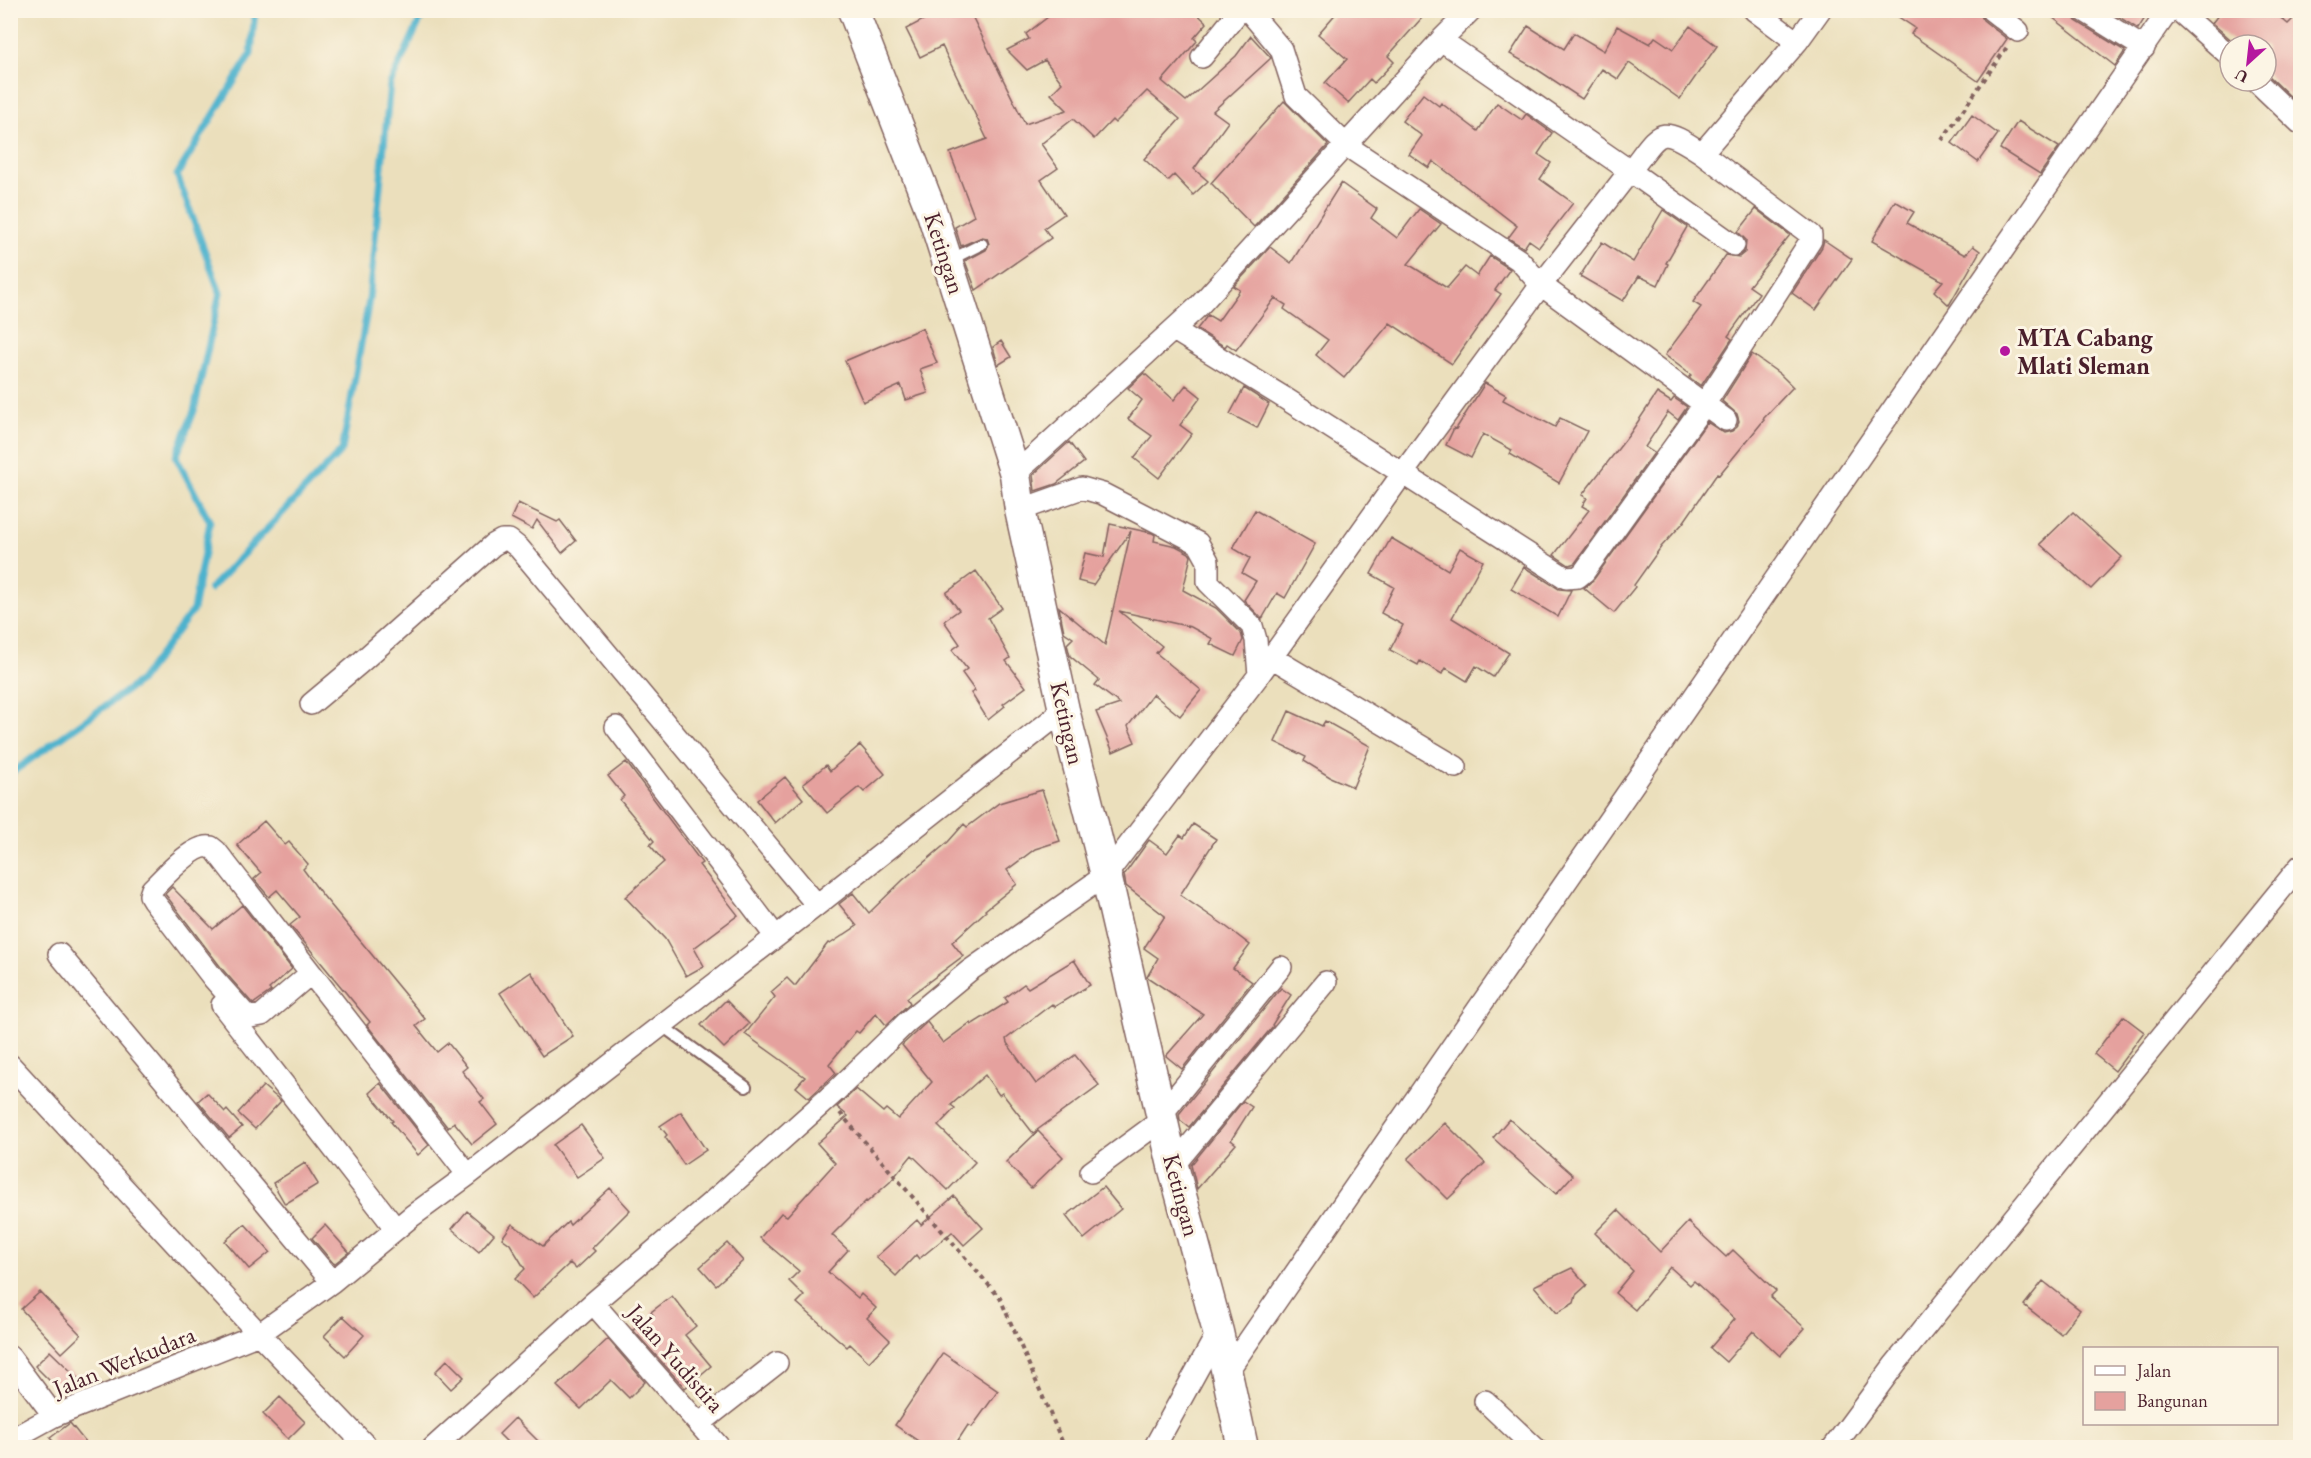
<svg xmlns="http://www.w3.org/2000/svg" width="2311" height="1458" viewBox="0 0 2311 1458" font-family="'EB Garamond',serif">
<style>
.lines{fill:none;stroke-linecap:round;stroke-linejoin:round}
.stream{stroke:#4eb2cd;stroke-width:7}
.building{fill:#e5a19e}
.lane-casing{stroke:#82625e;stroke-width:14}
.street-casing{stroke:#82625e;stroke-width:24}
.secondary-casing{stroke:#82625e;stroke-width:33}
.path{stroke:#82625e;stroke-width:4;stroke-dasharray:4.5 4.5;stroke-linecap:butt}
.lane{stroke:#fff;stroke-width:10}
.street{stroke:#fff;stroke-width:21}
.secondary{stroke:#fff;stroke-width:30}
.poi-dot{fill:#b5179e;stroke:#fcf5e5;stroke-width:2}
.labels{text-anchor:middle;dominant-baseline:central;stroke-width:6;stroke-linejoin:round;paint-order:stroke}
.street-label{font-size:24px;fill:#4a1f2b;stroke:#fcf5e5}
.poi-label{font-size:24px;font-weight:bold;fill:#4a1f2b;stroke:#fcf5e5;text-anchor:start}
</style>
<rect width="100%" height="100%" fill="#fcf5e5"/>
<filter id="ink" filterUnits="userSpaceOnUse"><feTurbulence type="fractalNoise" baseFrequency=".0167" numOctaves="2"/><feDisplacementMap in="SourceGraphic" scale="12" xChannelSelector="R" yChannelSelector="G"/><feConvolveMatrix kernelMatrix="1 2 1 2 8 2 1 2 1" color-interpolation-filters="sRGB"/></filter>
<filter id="wash" filterUnits="userSpaceOnUse"><feTurbulence type="fractalNoise" baseFrequency=".008" numOctaves="4" result="noise"/><feDisplacementMap in="SourceGraphic" scale="24" xChannelSelector="R" yChannelSelector="G"/><feGaussianBlur stdDeviation="1.35" result="paint"/><feColorMatrix in="noise" values="0 0 0 0 0 0 0 0 0 0 0 0 0 0 0 0 0 1.4 0 .05"/><feComposite in="paint" operator="in"/></filter>
<g filter="url(#wash)">
<rect width="100%" height="100%" fill="#ebdfbc"/>
<g class="lines">
<!-- stream -->
<path class="stream" d="M210,589L342,450L369,300L390,84L425,10
M10,774L140,681L193,610L210,522L176,457L194,411L220,293L177,175L251,54L255,10"/>
</g>
<g id="blocks">
<!-- building -->
<path class="building" d="M931,10H969L1025,124L1067,110L1051,94L1062,83L1045,60L1027,70L1007,50L1029,39L1026,34L1057,10H1193L1207,23L1194,38L1197,41L1162,81L1186,101L1236,56L1251,36L1271,58L1213,111L1228,122L1194,169L1208,181L1193,195L1174,175L1168,181L1144,159L1180,119L1147,91L1115,123L1112,120L1094,139L1073,119L1041,144L1058,168L1041,180L1064,214L1044,228L1051,238L976,290L965,261L986,250L989,244L987,238L982,237L961,246L955,227L974,216L950,153L987,139L942,46L920,57L906,29L933,15Z
M1339,10H1429L1388,56L1394,62L1374,83L1370,79L1348,103L1325,83L1347,59L1318,34Z
M1888,10H1979L1983,20L2007,39L1978,81L1911,34L1915,28Z
M2043,10H2070L2076,21L2125,51L2115,66Z
M2108,10H2150L2138,29Z
M2222,10H2271L2288,24L2301,11V100L2296,102L2266,73V45H2237L2212,23Z
M1528,26L1564,49L1574,33L1604,51L1617,26L1650,44L1655,37L1673,49L1690,26L1717,46L1680,99L1629,63L1618,79L1602,69L1582,99L1535,68L1510,54Z
M1423,94L1439,106L1441,103L1478,131L1497,103L1522,120L1526,114L1552,133L1538,154L1551,163L1540,179L1573,203L1539,247L1529,240L1524,248L1508,238L1517,226L1433,161L1429,168L1409,154L1422,136L1402,121Z
M1284,101L1328,145L1254,227L1211,183Z
M1972,115L1998,134L1978,162L1952,143Z
M2018,121L2059,147L2040,174L2000,149Z
M1341,183L1377,209L1371,218L1397,238L1419,209L1441,224L1408,264L1447,288L1465,267L1477,276L1490,256L1510,269L1495,290L1501,294L1452,364L1390,323L1344,378L1316,355L1328,340L1284,309L1286,305L1275,298L1236,350L1227,344L1225,347L1197,329L1208,315L1218,321L1240,290L1234,286L1270,247L1291,263Z
M1895,201L1914,212L1907,223L1965,255L1973,246L1980,251L1949,305L1934,291L1943,281L1872,241Z
M1756,209L1790,235L1749,286L1759,293L1728,336L1732,339L1701,386L1689,377L1691,375L1665,355L1701,307L1693,302L1726,255L1739,257L1745,252L1746,240L1738,232Z
M1663,210L1687,227L1666,263L1668,264L1658,285L1639,276L1623,301L1580,276L1602,242L1633,262Z
M1824,240L1852,259L1816,310L1792,293L1822,247Z
M922,328L937,363L920,369L928,393L906,400L901,385L863,402L845,361Z
M1001,341L1011,357L998,365L993,347Z
M1752,354L1780,374L1793,387L1763,419L1764,420L1719,475L1717,474L1683,523L1661,547L1634,585L1635,587L1614,613L1584,588L1594,579L1707,422L1724,433L1732,431L1737,427L1739,421L1737,414L1722,401Z
M1144,373L1174,400L1186,385L1201,397L1180,425L1192,434L1159,478L1134,458L1152,436L1128,419L1142,400L1128,388Z
M1485,383L1506,395L1503,400L1555,427L1560,418L1587,431L1559,483L1510,454L1512,450L1483,434L1471,458L1446,445L1454,428L1456,429Z
M1244,388L1269,404L1257,428L1230,414Z
M1657,393L1671,402L1674,398L1687,407L1678,420L1668,412L1645,447L1654,453L1575,563L1569,565L1554,555L1589,510L1582,506L1587,498L1582,495L1629,435Z
M1069,442L1084,462L1056,484L1035,491L1033,475Z
M518,503L557,522L560,520L576,541L562,553L537,520L532,529L511,518Z
M1255,510L1315,544L1285,598L1277,593L1262,619L1244,600L1256,581L1242,573L1250,558L1233,548Z
M2073,512L2122,557L2091,589L2040,544Z
M1110,524L1152,533L1155,535L1154,541L1176,546L1189,553L1191,556L1183,590L1216,608L1241,633L1243,640L1235,656L1210,644L1213,639L1191,627L1119,611L1162,646L1156,653L1201,690L1180,716L1153,694L1128,726L1135,742L1113,752L1096,712L1120,704L1095,685L1099,680L1070,656L1067,644L1073,638L1064,632L1059,607L1105,645L1131,531L1093,585L1078,581L1085,553L1104,557Z
M1391,538L1411,550L1412,548L1448,570L1460,548L1483,561L1452,618L1509,653L1493,677L1476,666L1467,681L1446,668L1442,674L1420,661L1418,665L1390,650L1403,625L1381,613L1394,587L1371,574Z
M1524,567L1559,589L1571,590L1558,617L1511,589Z
M976,571L1002,608L988,618L1010,658L1006,661L1026,687L1003,704L1005,706L988,720L971,693L975,691L962,673L967,669L952,650L960,644L944,621L959,610L946,593Z
M1289,711L1322,726L1325,721L1370,746L1353,787L1330,777L1304,761L1306,757L1275,742Z
M860,745L885,774L864,792L859,787L827,813L803,784L826,765L830,771Z
M626,762L702,863L699,865L738,915L694,948L704,966L686,976L665,939L625,897L664,862L650,845L654,841L620,800L624,796L608,776Z
M785,777L803,799L775,823L757,800Z
M1042,790L1060,841L1035,849L1007,870L1017,884L985,910L986,911L952,942L963,956L907,998L910,1003L886,1025L876,1013L859,1033L856,1031L829,1064L836,1073L809,1098L796,1087L805,1077L745,1034L775,997L771,992L787,978L795,986L828,943L830,944L857,926L839,904L853,893L869,913L903,880L948,842L964,824L967,827L999,803Z
M264,821L285,845L289,842L308,864L303,869L320,892L425,1019L416,1026L437,1052L448,1043L467,1067L462,1071L484,1099L480,1102L497,1124L472,1144L454,1122L448,1128L367,1025L370,1022L290,925L300,917L277,890L269,897L254,879L261,873L237,845Z
M1193,824L1216,839L1180,895L1224,925L1250,945L1233,968L1252,982L1182,1069L1166,1056L1203,1014L1147,977L1158,958L1144,948L1165,916L1126,886L1124,875L1149,840L1167,853L1180,835L1184,838Z
M172,887L213,929L242,905L292,969L269,989L271,991L253,1004L223,970L165,894Z
M1074,960L1090,985L1054,1007L1052,1004L1006,1039L1007,1043L1036,1084L1075,1055L1099,1085L1033,1133L1002,1093L999,1095L985,1075L951,1105L955,1108L938,1126L975,1162L948,1190L912,1155L890,1182L867,1202L866,1201L832,1235L848,1250L828,1272L858,1298L861,1294L876,1308L867,1318L890,1340L869,1362L850,1344L847,1347L797,1303L804,1296L789,1281L799,1271L760,1238L781,1213L787,1216L835,1163L817,1143L848,1116L837,1107L856,1089L883,1112L886,1109L898,1119L932,1082L902,1045L915,1033L927,1022L943,1043L970,1023L971,1025L1008,1002L1005,998L1024,984L1028,988Z
M531,972L573,1036L542,1056L500,993Z
M1281,988L1291,995L1272,1025L1273,1026L1189,1127L1180,1120L1179,1114Z
M726,1000L749,1024L724,1048L701,1025Z
M2123,1016L2144,1032L2115,1071L2094,1054Z
M380,1083L429,1145L418,1155L391,1122L393,1121L369,1093Z
M263,1086L281,1101L255,1129L238,1113Z
M207,1093L225,1112L227,1110L242,1127L229,1138L198,1101Z
M1243,1101L1252,1107L1231,1140L1236,1144L1197,1189L1191,1165Z
M681,1112L706,1150L684,1165L665,1137L667,1135L660,1126Z
M1509,1119L1573,1175L1556,1194L1493,1138Z
M1445,1123L1485,1163L1448,1199L1408,1159Z
M581,1125L605,1158L577,1177L553,1145Z
M1038,1131L1063,1157L1031,1188L1006,1162Z
M305,1163L318,1184L285,1204L273,1183Z
M1103,1187L1121,1209L1084,1239L1066,1216Z
M610,1188L630,1210L592,1248L595,1251L576,1269L570,1263L533,1298L515,1279L525,1269L510,1244L502,1238L512,1224L543,1246L568,1222L570,1225Z
M954,1196L983,1228L964,1245L952,1232L919,1259L916,1255L896,1276L876,1257L917,1220L921,1225Z
M1618,1210L1660,1252L1688,1222L1726,1257L1733,1250L1776,1291L1770,1297L1805,1328L1780,1356L1753,1331L1726,1362L1710,1348L1735,1319L1694,1281L1690,1285L1670,1267L1635,1310L1615,1293L1633,1271L1595,1233Z
M467,1211L494,1234L479,1252L452,1229Z
M245,1224L270,1252L249,1269L225,1241Z
M325,1225L349,1252L334,1264L312,1238Z
M727,1243L743,1261L716,1285L700,1267Z
M1572,1268L1587,1285L1576,1295L1574,1303L1557,1313L1534,1286Z
M2043,1281L2080,1310L2061,1334L2024,1305Z
M40,1292L81,1335L62,1353L21,1309Z
M672,1296L696,1326L685,1335L711,1366L685,1388L633,1330L654,1316L651,1312Z
M343,1316L364,1335L345,1356L324,1336Z
M608,1339L645,1382L629,1398L611,1380L581,1409L557,1386Z
M50,1351L82,1382L66,1397L35,1366Z
M943,1353L998,1391L972,1427L968,1425L953,1448H914L918,1441L895,1425Z
M447,1360L464,1377L451,1389L435,1372Z
M280,1397L305,1422L288,1439L263,1414Z
M515,1418L545,1448H513L499,1434Z
M70,1423L90,1448H59L50,1438Z"/>
</g>
</g>
<g filter="url(#ink)">
<use href="#blocks" fill-opacity="0" stroke="#82625e" stroke-width="1.5"/>
<g class="lines">
<!-- lane casing -->
<g class="lane-casing">
<path id="lane" d="M948,261L982,244
M661,1025L746,1087"/>
</g>
<!-- street casing -->
<g class="street-casing">
<path id="street" d="M1991,10L2018,31
M2083,10L2144,48
M2178,10L2230,56
M1441,40L1630,171L1541,285L1726,420
M1797,42L1820,10
M1202,57L1240,10
M2256,81L2300,123
M1734,245L1630,171C1661,132 1657,123 1702,153L1797,42L1754,10
M1174,330L1283,397L1566,578L1578,577L1584,572L1704,405L1811,240V235L1702,153
M1015,474L1199,306L1441,40L1471,10
M1020,510L1082,488L1103,494L1198,543L1208,561V582L1252,626L1256,640L1259,675
M1271,657L1456,767
M311,704L360,663L493,545L502,540H509L519,548L817,905
M616,727L776,937
M59,954L332,1282
M311,973L262,1015L251,1017L245,1014L213,978L153,900L150,895L152,889C164,877 194,843 211,847L216,851L468,1175
M222,1005L396,1229
M10,1065L259,1334L368,1448
M1162,1114L1281,967
M1173,1166L1326,982
M1091,1172L1163,1119
M593,1303L720,1448
M10,1357L54,1416
M1227,1372L2169,10
M1485,1401L1535,1448
M699,1424L777,1363
M10,1440L54,1416L259,1334L332,1282L412,1216L468,1175L817,905L1064,710
M433,1448L593,1303L720,1195L836,1091L906,1023L969,971L1106,875L1259,675L1403,473L1541,285L1519,260L1347,146L1296,96L1281,49L1248,10
M1154,1448L1218,1332
M1833,1448L1895,1364L2300,866"/>
</g>
<!-- secondary casing -->
<g class="secondary-casing">
<path id="secondary" d="M853,10L932,213L1015,474L1020,510L1064,710L1106,875L1173,1166L1218,1332L1243,1448"/>
</g>
<!-- path -->
<path class="path" d="M1942,140L2007,47
M840,1113L1000,1298L1065,1448"/>
<!-- lane -->
<use href="#lane" class="lane"/>
<!-- street -->
<use href="#street" class="street"/>
<!-- secondary -->
<use href="#secondary" class="secondary"/>
</g>
</g>
<!-- markers -->
<circle class="poi-dot" cx="2005" cy="351" r="6"/>
<g class="labels">
<!-- street labels -->
<g class="street-label">
<text transform="translate(945 253) rotate(72)">Ketingan</text>
<text transform="translate(1068 723) rotate(77)">Ketingan</text>
<text transform="translate(1182 1195) rotate(75)">Ketingan</text>
<text transform="translate(676 1358) rotate(49)">Jalan Yudistira</text>
<text transform="translate(124 1361) rotate(-22)">Jalan Werkudara</text>
</g>
<!-- poi labels -->
<g class="poi-label">
<text x="2017" y="337">MTA Cabang<tspan x="2017" dy="28">Mlati Sleman</tspan></text>
</g>
</g>
<!-- margin -->
<rect width="2311" height="1458" fill="none" stroke="#fcf5e5" stroke-width="36"/>
<!-- legend -->
<rect x="2083" y="1347" width="195" height="78" fill="#fcf5e5" stroke="#b59f9b" stroke-width="1.5"/>
<rect x="2095" y="1366" width="30" height="9" fill="#ffffff" stroke="#b59f9b" stroke-width="1.5"/>
<text x="2137" y="1377" font-size="18" fill="#4a1f2b">Jalan</text>
<rect x="2095" y="1392" width="30" height="18" fill="#e5a19e" stroke="#b59f9b" stroke-width="1.5"/>
<text x="2137" y="1407" font-size="18" fill="#4a1f2b">Bangunan</text>
<!-- north arrow -->
<g transform="translate(2248 63) rotate(207)"><circle r="28" fill="#fcf5e5" stroke="#b59f9b" stroke-width="1.5"/>
<path d="M0-4.5L10 22L0 15L-10 22Z" fill="#b5179e"/>
<text y="-9" font-size="16" font-weight="bold" text-anchor="middle" fill="#4a1f2b">U</text>
</g>
</svg>
